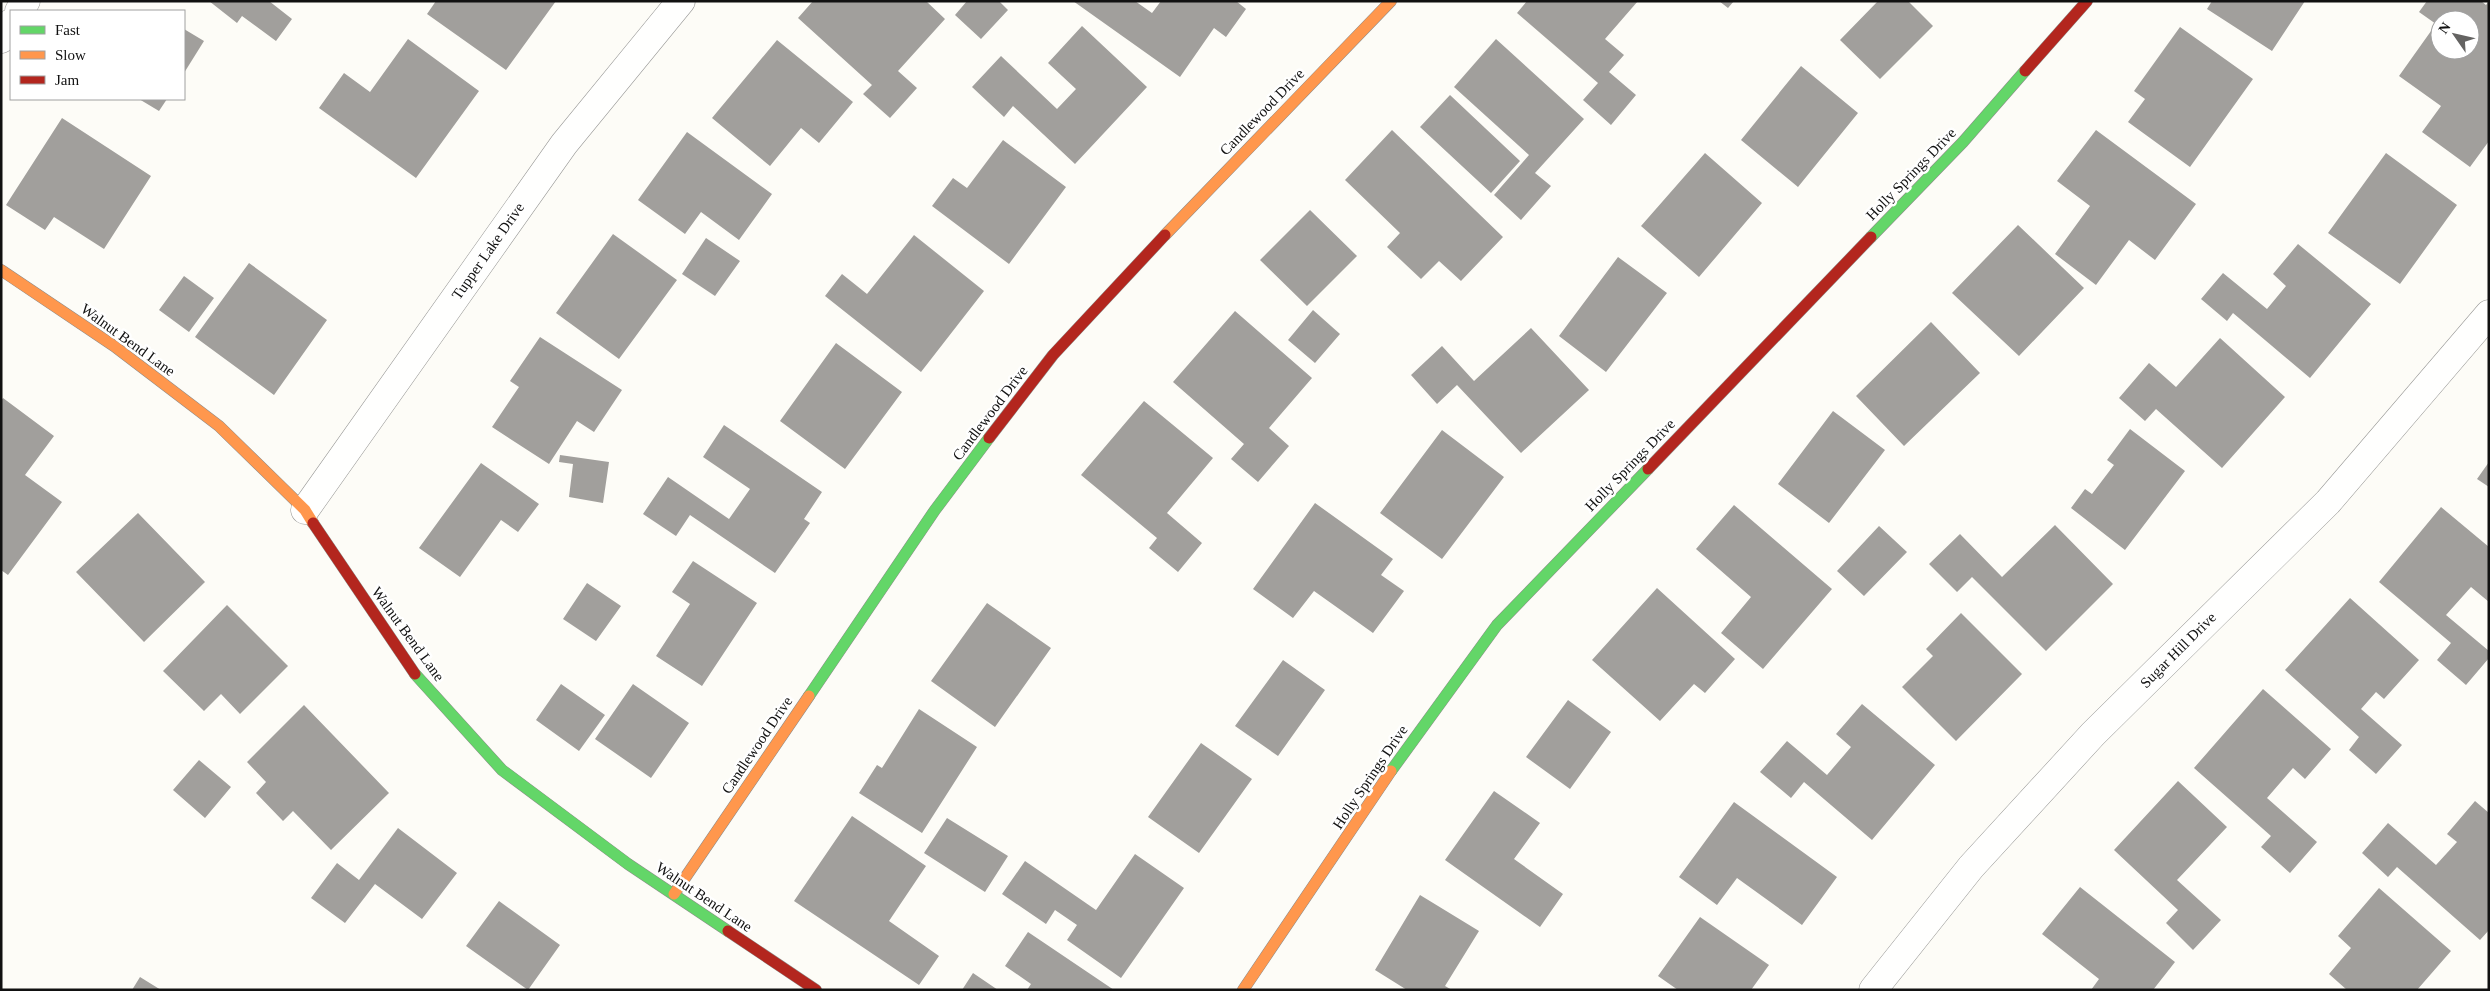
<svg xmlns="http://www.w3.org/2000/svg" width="2490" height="991" viewBox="0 0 2490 991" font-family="'Times New Roman',serif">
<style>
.building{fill:#a19f9c;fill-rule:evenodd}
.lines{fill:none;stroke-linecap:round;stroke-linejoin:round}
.street-casing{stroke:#979795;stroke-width:29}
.fast-casing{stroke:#8e8d8b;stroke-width:12}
.slow-casing{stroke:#8e8d8b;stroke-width:12}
.jam-casing{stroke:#8e8d8b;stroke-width:12}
.street{stroke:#fffffe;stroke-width:28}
.fast{stroke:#63d668;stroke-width:11}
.slow{stroke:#ff974d;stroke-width:11}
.jam{stroke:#b3261e;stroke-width:11}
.labels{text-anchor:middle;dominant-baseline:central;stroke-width:5;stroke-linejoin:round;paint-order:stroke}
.street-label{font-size:15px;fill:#111;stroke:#fff}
</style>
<rect width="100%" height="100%" fill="#fdfcf7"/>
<!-- building -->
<path class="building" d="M209,1H269L292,19L276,41L242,16L237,23Z
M436,1H556L506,70L427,14Z
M813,1H926L945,19L898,71L917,88L890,118L863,94L872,85L798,18Z
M967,1H999L1008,10L981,39L955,15Z
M1073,1H1135L1152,13L1161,1H1236L1246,9L1226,37L1214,28L1180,77Z
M1527,1H1638L1605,39L1624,55L1609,72L1636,95L1611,125L1583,100L1598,83L1517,13Z
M1719,1H1734L1728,8Z
M1878,1H1908L1933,26L1880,79L1840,40Z
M2212,1H2305L2272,51L2207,9Z
M2427,1H2481L2486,5L2489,1V141L2470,167L2422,132L2441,106L2399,76L2436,24L2419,12ZM2440,20H2470V50H2440Z
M1082,26L1147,87L1075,164L1013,106L1004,117L972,87L1001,56L1057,109L1076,89L1048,63Z
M2180,27L2253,79L2190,167L2128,122L2145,99L2134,91Z
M184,29L204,41L184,73Z
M408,39L479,91L416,178L319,108L344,73L370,92Z
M1496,39L1584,119L1535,173L1551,186L1521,220L1494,195L1529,155L1454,87Z
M777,40L853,102L819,143L801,128L770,166L712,118Z
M1801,66L1858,113L1798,187L1741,140Z
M1450,95L1520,161L1491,193L1420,127Z
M139,99H167L159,111Z
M62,118L151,176L104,249L54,217L45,230L6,205Z
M1392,130L1503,237L1461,281L1439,261L1421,279L1387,247L1400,233L1345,180Z
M2096,130L2196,204L2155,260L2129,240L2096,285L2055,254L2090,206L2057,181Z
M687,132L772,194L739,240L701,212L685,234L638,200Z
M1003,140L1066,187L1009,264L932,206L953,178L967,188Z
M1705,153L1762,203L1699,277L1641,226Z
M2386,153L2457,205L2400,284L2328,233Z
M1310,210L1357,256L1307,306L1260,260Z
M2018,225L2084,288L2019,356L1952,293Z
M613,234L677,280L619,359L556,313Z
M914,235L984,291L921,372L825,296L842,274L867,294Z
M706,238L740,261L715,296L682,274Z
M2298,244L2371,304L2310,378L2233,313L2227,321L2201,299L2223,273L2267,309L2286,286L2273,274Z
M1618,257L1667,293L1606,372L1559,336Z
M249,263L327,320L274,395L195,337Z
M184,276L214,298L189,332L159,310Z
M1313,310L1340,334L1315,363L1288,340Z
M1235,311L1312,378L1269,428L1289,446L1258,482L1231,459L1244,444L1173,382Z
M1931,322L1980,373L1904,446L1856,396Z
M1531,328L1589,390L1521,453L1457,385L1437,404L1411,375L1442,346L1474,381Z
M540,337L622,390L594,432L577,421L549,464L492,427L519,387L510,381Z
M2220,338L2285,397L2222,468L2156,409L2145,421L2119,398L2149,363L2176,387Z
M836,343L902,392L845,469L780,421Z
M3,398L54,436L25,475L62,502L8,575L1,570V401Z
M1144,401L1213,458L1167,513L1202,543L1178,572L1149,548L1157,538L1081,475Z
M1833,411L1885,450L1829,523L1778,484Z
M724,425L822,492L804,519L810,523L775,573L690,515L676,536L643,514L668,477L729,519L750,489L703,457Z
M2130,429L2185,471L2125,550L2071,508L2085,489L2092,494L2114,465L2107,460Z
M1442,430L1504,477L1442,559L1380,513Z
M560,455L609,462L603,503L569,497L573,464L559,462Z
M2489,462V487L2477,479Z
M481,463L539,504L518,532L501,520L460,577L419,548Z
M1315,503L1393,559L1381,575L1404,591L1373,633L1314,591L1293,618L1253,589Z
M1734,505L1832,589L1763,669L1721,633L1751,597L1696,549Z
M2441,507L2489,547V602L2471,587L2446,615L2489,651V658L2466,685L2437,660L2451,643L2379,582Z
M138,513L205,582L144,642L76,572Z
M2055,525L2113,584L2046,651L1972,577L1957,592L1929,564L1960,534L2002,577Z
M1879,526L1907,552L1864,596L1837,571Z
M693,561L757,603L702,686L656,656L690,604L672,592Z
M587,583L621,606L596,641L563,619Z
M1657,588L1735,659L1705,693L1694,684L1660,721L1592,660Z
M2350,598L2419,660L2384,699L2376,692L2361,709L2402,745L2376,774L2349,750L2359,737L2285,670Z
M987,603L1051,648L995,727L931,681Z
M227,605L288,666L240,714L221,694L204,711L163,671Z
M1961,613L2022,674L1956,741L1902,687L1933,656L1926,649Z
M1283,660L1325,690L1278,756L1235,726Z
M561,684L605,715L579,751L536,720Z
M633,684L689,723L651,778L595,739Z
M2263,689L2331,749L2305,779L2293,768L2267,798L2317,842L2290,873L2261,847L2271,836L2194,768Z
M1568,700L1611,732L1570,789L1526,757Z
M1862,704L1935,765L1872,840L1804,782L1791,798L1760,772L1787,741L1827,775L1851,747L1836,734Z
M304,705L389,793L331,850L293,811L283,821L256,793L266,782L247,762Z
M919,709L977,747L922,833L859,793L877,765L882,768Z
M1201,743L1252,779L1199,853L1148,817Z
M199,760L231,787L205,818L173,790Z
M2178,781L2227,827L2177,880L2221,920L2193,950L2166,923L2178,910L2114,850Z
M1494,791L1540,823L1514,859L1563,894L1540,927L1445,860Z
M2475,801L2489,813V930L2480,940L2397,867L2388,877L2362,853L2388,823L2436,865L2457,842L2447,834Z
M1734,802L1837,877L1802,925L1737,878L1717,905L1679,877Z
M852,816L926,866L889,921L939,956L919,985L794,901Z
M947,818L1008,856L985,892L924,853Z
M398,828L457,873L422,919L375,884L345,923L311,898L337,863L359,880Z
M1135,854L1184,888L1121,978L1067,940L1077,925L1055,910L1046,924L1002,894L1025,861L1096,910Z
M2080,887L2175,962L2153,990H2091L2099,979L2042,934Z
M2379,888L2451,951L2417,990H2347L2329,974L2351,948L2338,936Z
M1420,895L1479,931L1445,986L1452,990H1407L1375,970Z
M499,901L560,945L528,990L466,946Z
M1700,917L1769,965L1751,990H1678L1658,976Z
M1028,932L1114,990H1027L1031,984L1005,966Z
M973,973L998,990H962Z
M140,977L161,990H132Z"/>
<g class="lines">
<!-- street casing -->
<g class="street-casing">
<path id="street" d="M19,11L26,1
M1,39L11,23
M305,510L564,144L681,1
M1873,990L1971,867L2093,734L2328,502L2489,314"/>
</g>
<!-- fast casing -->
<g class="fast-casing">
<path id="fast" d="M1871,237L1963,142L2025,71
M415,674L502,770L628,864L728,931
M809,696L935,510L989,438
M1391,771L1497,625L1648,469"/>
</g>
<!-- slow casing -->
<g class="slow-casing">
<path id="slow" d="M1165,235L1391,1
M1,270L114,346L219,426L305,510L313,523
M674,894L809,696
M1243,990L1391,771"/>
</g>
<!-- jam casing -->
<g class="jam-casing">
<path id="jam" d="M2025,71L2087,1
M989,438L1053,355L1165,235
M1648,469L1871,237
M313,523L415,674
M728,931L816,990"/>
</g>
<!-- street -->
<use href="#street" class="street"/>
<!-- fast -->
<use href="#fast" class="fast"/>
<!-- slow -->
<use href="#slow" class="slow"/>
<!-- jam -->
<use href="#jam" class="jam"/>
</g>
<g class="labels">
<!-- street labels -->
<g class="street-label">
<text transform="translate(1262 112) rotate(-46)">Candlewood Drive</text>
<text transform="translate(1911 174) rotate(-46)">Holly Springs Drive</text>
<text transform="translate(488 251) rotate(-55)">Tupper Lake Drive</text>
<text transform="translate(128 340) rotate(36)">Walnut Bend Lane</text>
<text transform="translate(990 413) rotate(-53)">Candlewood Drive</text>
<text transform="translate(1630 465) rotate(-46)">Holly Springs Drive</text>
<text transform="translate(408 634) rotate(54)">Walnut Bend Lane</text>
<text transform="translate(2178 650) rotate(-45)">Sugar Hill Drive</text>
<text transform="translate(757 745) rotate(-56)">Candlewood Drive</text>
<text transform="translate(1370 777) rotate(-56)">Holly Springs Drive</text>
<text transform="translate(704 897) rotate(34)">Walnut Bend Lane</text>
</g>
</g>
<!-- border -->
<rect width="2490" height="991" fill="none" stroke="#111111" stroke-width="5"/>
<!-- legend -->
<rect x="10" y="10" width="175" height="90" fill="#ffffff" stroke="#a0a0a0"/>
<rect x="20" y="26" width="25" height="8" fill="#63d668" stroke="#a0a0a0"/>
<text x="55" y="35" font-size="15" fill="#111111">Fast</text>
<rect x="20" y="51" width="25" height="8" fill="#ff974d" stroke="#a0a0a0"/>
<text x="55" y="60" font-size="15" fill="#111111">Slow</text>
<rect x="20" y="76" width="25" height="8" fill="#b3261e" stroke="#a0a0a0"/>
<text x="55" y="85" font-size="15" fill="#111111">Jam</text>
<!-- north arrow -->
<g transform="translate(2455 35) rotate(304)"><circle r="24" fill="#ffffff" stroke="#a0a0a0"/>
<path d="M0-4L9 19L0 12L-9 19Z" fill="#646362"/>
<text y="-8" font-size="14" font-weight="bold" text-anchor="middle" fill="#111111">N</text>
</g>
</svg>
